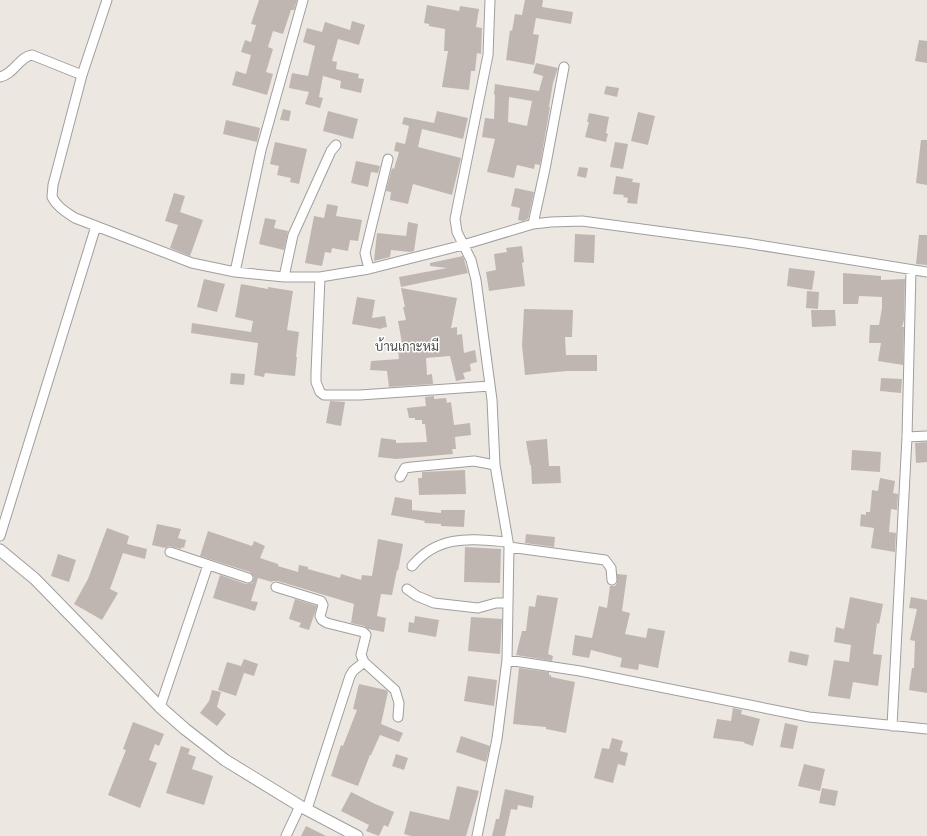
<svg xmlns="http://www.w3.org/2000/svg" width="927" height="836" viewBox="0 0 927 836" font-family="'Fira Sans Condensed',Sarabun,sans-serif">
<style>
.building{fill:#c0b6b1;fill-rule:evenodd}
.lines{fill:none;stroke-linecap:round;stroke-linejoin:round}
.minor-casing{stroke:#9f9f9f;stroke-width:11}
.tertiary-casing{stroke:#9f9f9f;stroke-width:13}
.minor{stroke:#fff;stroke-width:9}
.tertiary{stroke:#fff;stroke-width:11}
.labels{text-anchor:middle;dominant-baseline:central;stroke-width:3;stroke-linejoin:round;paint-order:stroke}
.quarter-label{font-size:13px;fill:#4e4e4e;stroke:#fff}
</style>
<rect width="100%" height="100%" fill="#ece7e1"/>
<!-- building -->
<path class="building" d="M259,0H297L294,10H291L283,34L273,31L268,47L273,49L266,72L273,74L267,95L232,85L236,71L246,74L251,55L241,52L245,40L251,42L256,25L251,24Z
M525,0H543L542,7L573,12L571,24L536,18L533,34L539,35L534,65L506,60L510,30L512,31L515,14L522,15Z
M427,5L459,11L460,6L479,9L476,27L482,28L481,54L477,53L475,71H471L469,90L442,87L448,51H444L445,29L429,26V24L424,23Z
M352,21L365,25L359,45L338,39L332,61L337,62L336,69L359,74L358,78L364,79L361,93L340,88L341,81L323,76L319,97L323,98L320,108L305,104L309,92L289,88L292,73L308,76L315,46L303,42L307,28L322,32L325,22L350,30Z
M919,40L927,41V63L915,61Z
M536,63L558,68L553,83L549,107H550L540,165L535,164L534,169L517,165L514,178L487,172L495,139L482,137L485,118L494,119L495,95L494,94L495,84L539,91L543,76L533,73ZM509,97L532,101L527,126L508,122Z
M606,86L619,88L617,97L604,94Z
M283,109L291,111L289,121L280,120Z
M328,111L358,119L353,139L323,131Z
M437,111L468,118L463,139L422,129L418,147L461,158L452,195L413,184L408,204L390,200L391,192L386,191L392,168L394,169L399,152L394,151L396,142L405,144L409,126L402,124L404,117L434,123Z
M638,112L655,116L648,145L631,141Z
M589,113L609,117L606,133L608,134L606,142L585,137L589,122H587Z
M226,120L260,128L257,142L223,134Z
M921,140H927V185L916,183Z
M275,142L307,149L299,184L290,182L291,178L277,175L279,166L270,164Z
M615,142L628,144L623,169L610,167Z
M356,161L380,166L378,173L371,172L368,187L351,183Z
M579,167L588,168L586,178L577,176Z
M616,176L633,179L632,182L640,183L637,204L627,203L628,198L623,197L624,195L613,194Z
M515,188L534,192L528,219L523,221L518,220L520,208L511,206Z
M174,193L185,196L180,212L203,220L190,256L170,248L178,225L165,221Z
M327,204L338,206L336,216L362,220L358,241L350,240L348,251L332,248L331,253L325,252L322,266L305,263L314,216L324,218Z
M265,218L276,220L274,228L288,231L284,250L259,244Z
M408,222L418,224L414,251L410,252L391,250L390,257L374,261L377,233L406,236Z
M575,234L595,235L594,263L574,262Z
M919,235H927V265L916,264Z
M522,246L524,262L522,263L525,286L489,291L486,272L496,270L494,254L507,252L506,248Z
M463,256L468,273L401,287L399,277L447,268L430,266V263Z
M789,268L815,271L812,290L787,286Z
M843,273L881,276V280L905,279L904,320L902,327H904L903,365L878,361L881,343H869L870,325H879L882,308V297L859,296L858,304H843Z
M204,279L225,284L217,312L197,307Z
M241,284L268,289V287L293,291L287,330L299,332L296,357H297L295,376L265,373L264,377L254,375L258,343L191,333L192,323L251,332L253,321L235,317Z
M401,288L457,298L451,328L457,327V335L462,334L464,353L475,350L477,362L470,364L471,371L463,373L465,379L456,381L450,356L426,358L427,375L432,374L433,384L389,387L387,371L370,370L371,361L399,359L398,349H403L398,321L406,320L403,307H405Z
M807,291L819,292L818,309L806,308Z
M357,297L375,300L372,318L385,316L387,327L382,328L381,329L352,324Z
M524,309L573,310L572,337H565L566,355H597V371H567L525,375L522,345Z
M811,310H835L836,326L812,327Z
M231,373L245,374L244,385L230,384Z
M881,378L902,379L901,393L880,391Z
M434,396V399L446,398L447,403L451,402L454,425L470,423L471,435L455,437L456,449H452L453,454L396,459L378,457L381,438L396,440V443L427,442L425,424H422V420H415V418H409L407,408L426,406L425,397Z
M330,401L345,402L341,426L326,423Z
M547,439L549,466H560L561,483L532,484L531,465H530L526,441Z
M927,442V462L916,463L915,443Z
M852,450L881,452L880,472L851,470Z
M465,470L466,494L419,495L418,478H422V472Z
M880,478L895,481L893,493L898,494L897,510L891,509L889,532L896,533L895,552L871,548L874,528L860,526L861,514L866,515V512H870L872,490L878,491Z
M395,497L412,500V510L441,513V510H465L464,527L441,526V524L424,523L425,521L391,515Z
M157,524L181,529L178,538L186,540L184,548L182,547L181,549L169,546L165,548L152,545Z
M107,528L129,536L127,544L147,549L145,559L123,553L110,589L118,593L102,620L74,604L88,579Z
M208,531L252,546L254,541L265,546L260,558L278,564V566L298,572L299,565L308,567V569L340,578L341,574L361,580L362,575L372,576L378,539L403,544L398,571L397,570L392,595L381,594L377,616L386,618L384,632L368,629L364,626L351,623L354,604L278,581H273L272,582L258,578L251,601L258,602L255,611L213,598L220,575L246,584L252,583L254,577L250,572L200,556Z
M526,534L555,537L554,547L525,543Z
M465,547L501,549L500,583L464,582Z
M58,554L76,560L69,582L51,576Z
M617,574L627,575L622,611L630,613L625,634L646,638L648,628L665,631L658,668L639,664L638,670L620,667L622,658L591,650L589,658L572,655L575,635L592,638L599,606L607,608L610,586H615L617,583Z
M537,595L558,598L548,654L553,656L552,661L516,655L522,631H526L529,606L535,607Z
M850,597L883,604L879,624L877,623L873,654L882,655L878,686L853,682L850,699L828,696L834,660L849,662L851,645L834,642L836,627L844,629Z
M911,597L927,600V693L909,690L912,668H914L915,641L910,640L917,609L909,608Z
M295,599L317,606L309,630L299,627L301,623L289,619Z
M415,616L439,620L436,637L408,632L409,622L414,623Z
M471,617L502,619L500,654L468,651Z
M790,651L809,655L807,666L788,662Z
M244,659L258,664L254,676L244,673L236,696L218,690L227,662L241,666Z
M519,668L549,672V675H551V677L575,682L566,733L546,729V727L513,724Z
M468,676L497,680L494,706L464,701Z
M359,684L386,690L388,692L381,724L403,733L399,742L380,735L371,755H370L358,786L331,776L341,745L343,746L357,710L353,709Z
M212,690L221,692L217,707L226,714L217,726L200,713L209,701Z
M733,708L742,710L741,714L760,719L753,746L744,743V742L713,738L717,719L731,721Z
M133,722L164,734L159,746L155,744L149,760L157,763L140,808L108,795L126,750L123,749Z
M785,723L798,726L793,749L780,747Z
M461,736L490,746L486,762L456,752Z
M612,738L623,741L620,751L628,753L625,766L618,764L613,783L594,778L602,748L609,749Z
M181,746L190,749L188,754L196,757L192,769L213,776L204,805L166,793Z
M396,754L408,758L404,770L392,766Z
M804,764L825,769L820,791L798,786Z
M457,786L479,791L466,836H411L404,834L410,811L449,820Z
M822,788L838,791L835,806L819,803Z
M505,789L534,796L532,808L518,805L517,810L511,809L505,836H492L496,819H499Z
M351,792L373,803L394,812L388,827L384,825L379,836L366,831L369,825L341,811Z
M306,826L326,836H301Z"/>
<g class="lines">
<!-- minor casing -->
<g class="minor-casing">
<path id="minor" d="M107,0L82,75L53,185L52,197C57,207 66,212 75,218L192,263L235,272L284,277H320L369,269L463,245L533,224L551,222L582,221L746,243L927,272
M0,77C14,74 19,57 32,55L82,75
M533,224L545,169L564,67
M369,269L365,253L388,159
M235,272L261,150L303,0
M284,277L293,235L331,151L336,145
M320,277L316,373V382L320,392L324,395H360L490,386
M907,437L927,436
M400,477L405,468L412,467L474,461L495,465
M0,536L96,226
M509,547L605,560L611,568L612,580
M170,552L248,578
M412,566C439,534 470,539 508,542
M276,587L321,601L323,605L320,616L322,620L327,623L363,632L366,635L361,655L364,662L353,671L350,676L307,809
M407,589L417,596L434,603L478,608L496,603H508
M507,660L580,671L809,717L927,729
M364,662L395,690L399,703L398,717
M160,707L208,565
M892,726L907,437L911,270
M286,836L300,806
M477,836L497,739L507,660L509,547L495,465L492,400L476,280L471,260L457,232L455,219L488,55L490,0"/>
</g>
<!-- tertiary casing -->
<g class="tertiary-casing">
<path id="tertiary" d="M0,550L35,579L160,707L185,729L225,760L300,806L357,836"/>
</g>
<!-- minor -->
<use href="#minor" class="minor"/>
<!-- tertiary -->
<use href="#tertiary" class="tertiary"/>
</g>
<g class="labels">
<!-- quarter labels -->
<g class="quarter-label">
<text x="407" y="346">บ้านเกาะหมี</text>
</g>
</g>
</svg>
